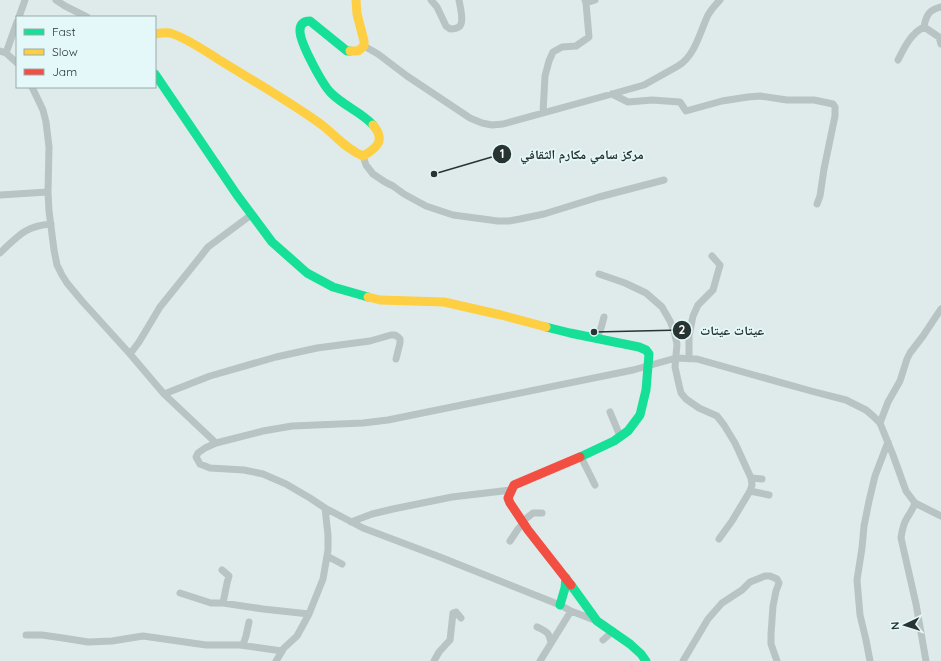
<svg xmlns="http://www.w3.org/2000/svg" width="941" height="661" viewBox="0 0 941 661" font-family="Quicksand,'Noto Naskh Arabic',sans-serif">
<style>
.lines{fill:none;stroke-linecap:round;stroke-linejoin:round}
.street{stroke:#b8c4c3;stroke-width:7}
.fast{stroke:#16e098;stroke-width:9}
.slow{stroke:#ffcf43;stroke-width:9}
.jam{stroke:#f24e42;stroke-width:9}
.leader{fill:none;stroke:#273432;stroke-width:1.5}
.callout-dot{fill:#273432;stroke:#e5f8f9;stroke-width:1.5}
.mark-label{font-size:12px;text-anchor:middle;font-weight:bold;fill:#fff}
.callout-label{font-size:13px;text-anchor:middle;font-weight:bold;fill:#273432;stroke:#e5f8f9;stroke-width:3.5;stroke-linejoin:round;paint-order:stroke}
</style>
<rect width="100%" height="100%" fill="#dfebeb"/>
<g class="lines">
<!-- street -->
<path class="street" d="M56,0L65,6L87,17
M431,0L437,7L446,26L450,29C453,29 458,28 460,26C464,21 460,6 459,0
M586,3L595,0
M19,17L25,0
M924,27L939,37L941,44
M364,46L378,54L407,76L470,118L482,123L492,125L503,124L612,94L644,85L678,66C695,56 700,32 708,15C711,10 715,5 720,0
M0,51L6,53L17,63
M6,53L17,22
M898,60C904,48 911,33 924,27C926,15 929,10 941,7
M32,87L43,110L46,122L49,147L48,192L49,211L54,250L57,265L62,275L67,283L82,301L130,354L164,394L216,443
M612,94L628,102L652,100L680,102L686,111L722,101L748,97L760,96L787,100H814L833,104L835,107V116L824,169L820,196L817,204
M543,113L545,76L549,61L553,52L562,47L576,46L589,37L586,3L585,0
M363,156L366,165L373,174L385,182L393,186L404,194L426,206L453,215L498,221H509L520,219L544,214L599,197L664,180
M0,195L48,192
M0,253C18,236 25,226 51,224
M599,274L625,283L646,293L662,307L670,321L674,331L677,344L675,367L679,385L681,393L686,399L699,408L717,416L724,425L735,443L751,478L752,485L750,491L732,521L719,539
M596,339L601,328L604,317
M130,354L139,342L160,307L201,256L208,247L251,215
M689,359V336L693,316L698,305L713,290L720,265L712,256
M164,394L210,376L276,357L317,348L370,341L391,335H395L398,337L400,339V343L396,359
M610,412L620,436
M880,423L888,402L900,381L907,359L910,353L923,336L941,309
M581,457L595,485
M751,478L762,479
M750,491L769,495
M915,503C913,509 910,513 907,518C903,524 902,531 901,538L916,604L926,661
M523,521L533,513H542
M351,522L372,514L393,509L452,497L511,490
M510,541L518,529L524,523
M327,556L342,564
M222,570L229,576L227,583L223,603
M180,593L211,603H223L263,609L309,614
M597,621L571,611L560,605L440,557L363,528L325,508L310,498L286,484L263,474L244,470L210,468L200,464L196,457L198,453L205,448L216,443L263,431L292,426L363,423L388,420L633,370L676,358L697,359L811,391L846,400L866,410L873,416L880,423L893,455L906,491L915,503L941,516
M537,627C547,632 549,632 551,643
M26,635H42L63,638L88,642L112,641L143,636L206,645H240L282,651
M603,640L613,631
M243,645L246,636L249,622
M276,661L284,648L297,636L309,614L323,579L328,550V535L325,508
M434,661L439,652L450,640L453,613L456,612L461,618
M540,661L571,611
M683,661L708,619L722,603L742,590L750,582L765,576H770L777,579L779,583L776,591L773,606L771,634V644L777,661
M870,661L866,640L860,615L857,580L862,548L864,526L869,501L875,476L888,442"/>
<!-- fast -->
<path class="fast" d="M350,51H347L310,21C304,21 300,24 300,30C299,42 323,85 331,93C344,106 361,112 373,125
M155,74L237,195L272,242L307,273L333,287L368,297
M546,327L570,333L639,347L646,350L649,354L646,390L640,415L628,431L614,441L580,457
M571,585L597,621L630,644L641,654L646,661
M560,605L565,588L566,578"/>
<!-- slow -->
<path class="slow" d="M155,34C160,33 165,32 170,33C185,37 207,52 221,61C255,82 289,101 322,125C335,135 347,150 363,156C377,148 386,140 373,125
M350,51H358L364,46V41L357,14L356,0
M368,297L380,300L444,302L501,315L546,327"/>
<!-- jam -->
<path class="jam" d="M571,585L528,530L510,503L508,498L514,485L580,457"/>
</g>
<!-- callouts -->
<path class="leader" d="M434 174L502 154M594 332L682 330"/>
<g class="callout-dot">
<circle cx="434" cy="174" r="4"/>
<circle cx="594" cy="332" r="4"/>
<circle cx="502" cy="154" r="10"/>
<circle cx="682" cy="330" r="10"/>
</g>
<g class="mark-label">
<text x="502" y="158">1</text>
<text x="682" y="334">2</text>
</g>
<g class="callout-label">
<text x="582" y="159">مركز سامي مكارم الثقافي</text>
<text x="732" y="335">عيتات عيتات</text>
</g>
<!-- legend -->
<rect x="16" y="16" width="140" height="72" fill="#e5f8f9" stroke="#99aaa9"/>
<rect x="24" y="29" width="20" height="6" fill="#16e098" stroke="#99aaa9"/>
<text x="52" y="36" font-size="12" fill="#273432">Fast</text>
<rect x="24" y="49" width="20" height="6" fill="#ffcf43" stroke="#99aaa9"/>
<text x="52" y="56" font-size="12" fill="#273432">Slow</text>
<rect x="24" y="69" width="20" height="6" fill="#f24e42" stroke="#99aaa9"/>
<text x="52" y="76" font-size="12" fill="#273432">Jam</text>
<!-- north arrow -->
<g transform="translate(905 625) rotate(266)" stroke="#e5f8f9" stroke-width="3" paint-order="stroke">
<path d="M0-3L7 15L0 10L-7 15Z" fill="#273432"/>
<text y="-6" font-size="11" font-weight="bold" text-anchor="middle" fill="#273432">N</text>
</g>
</svg>
